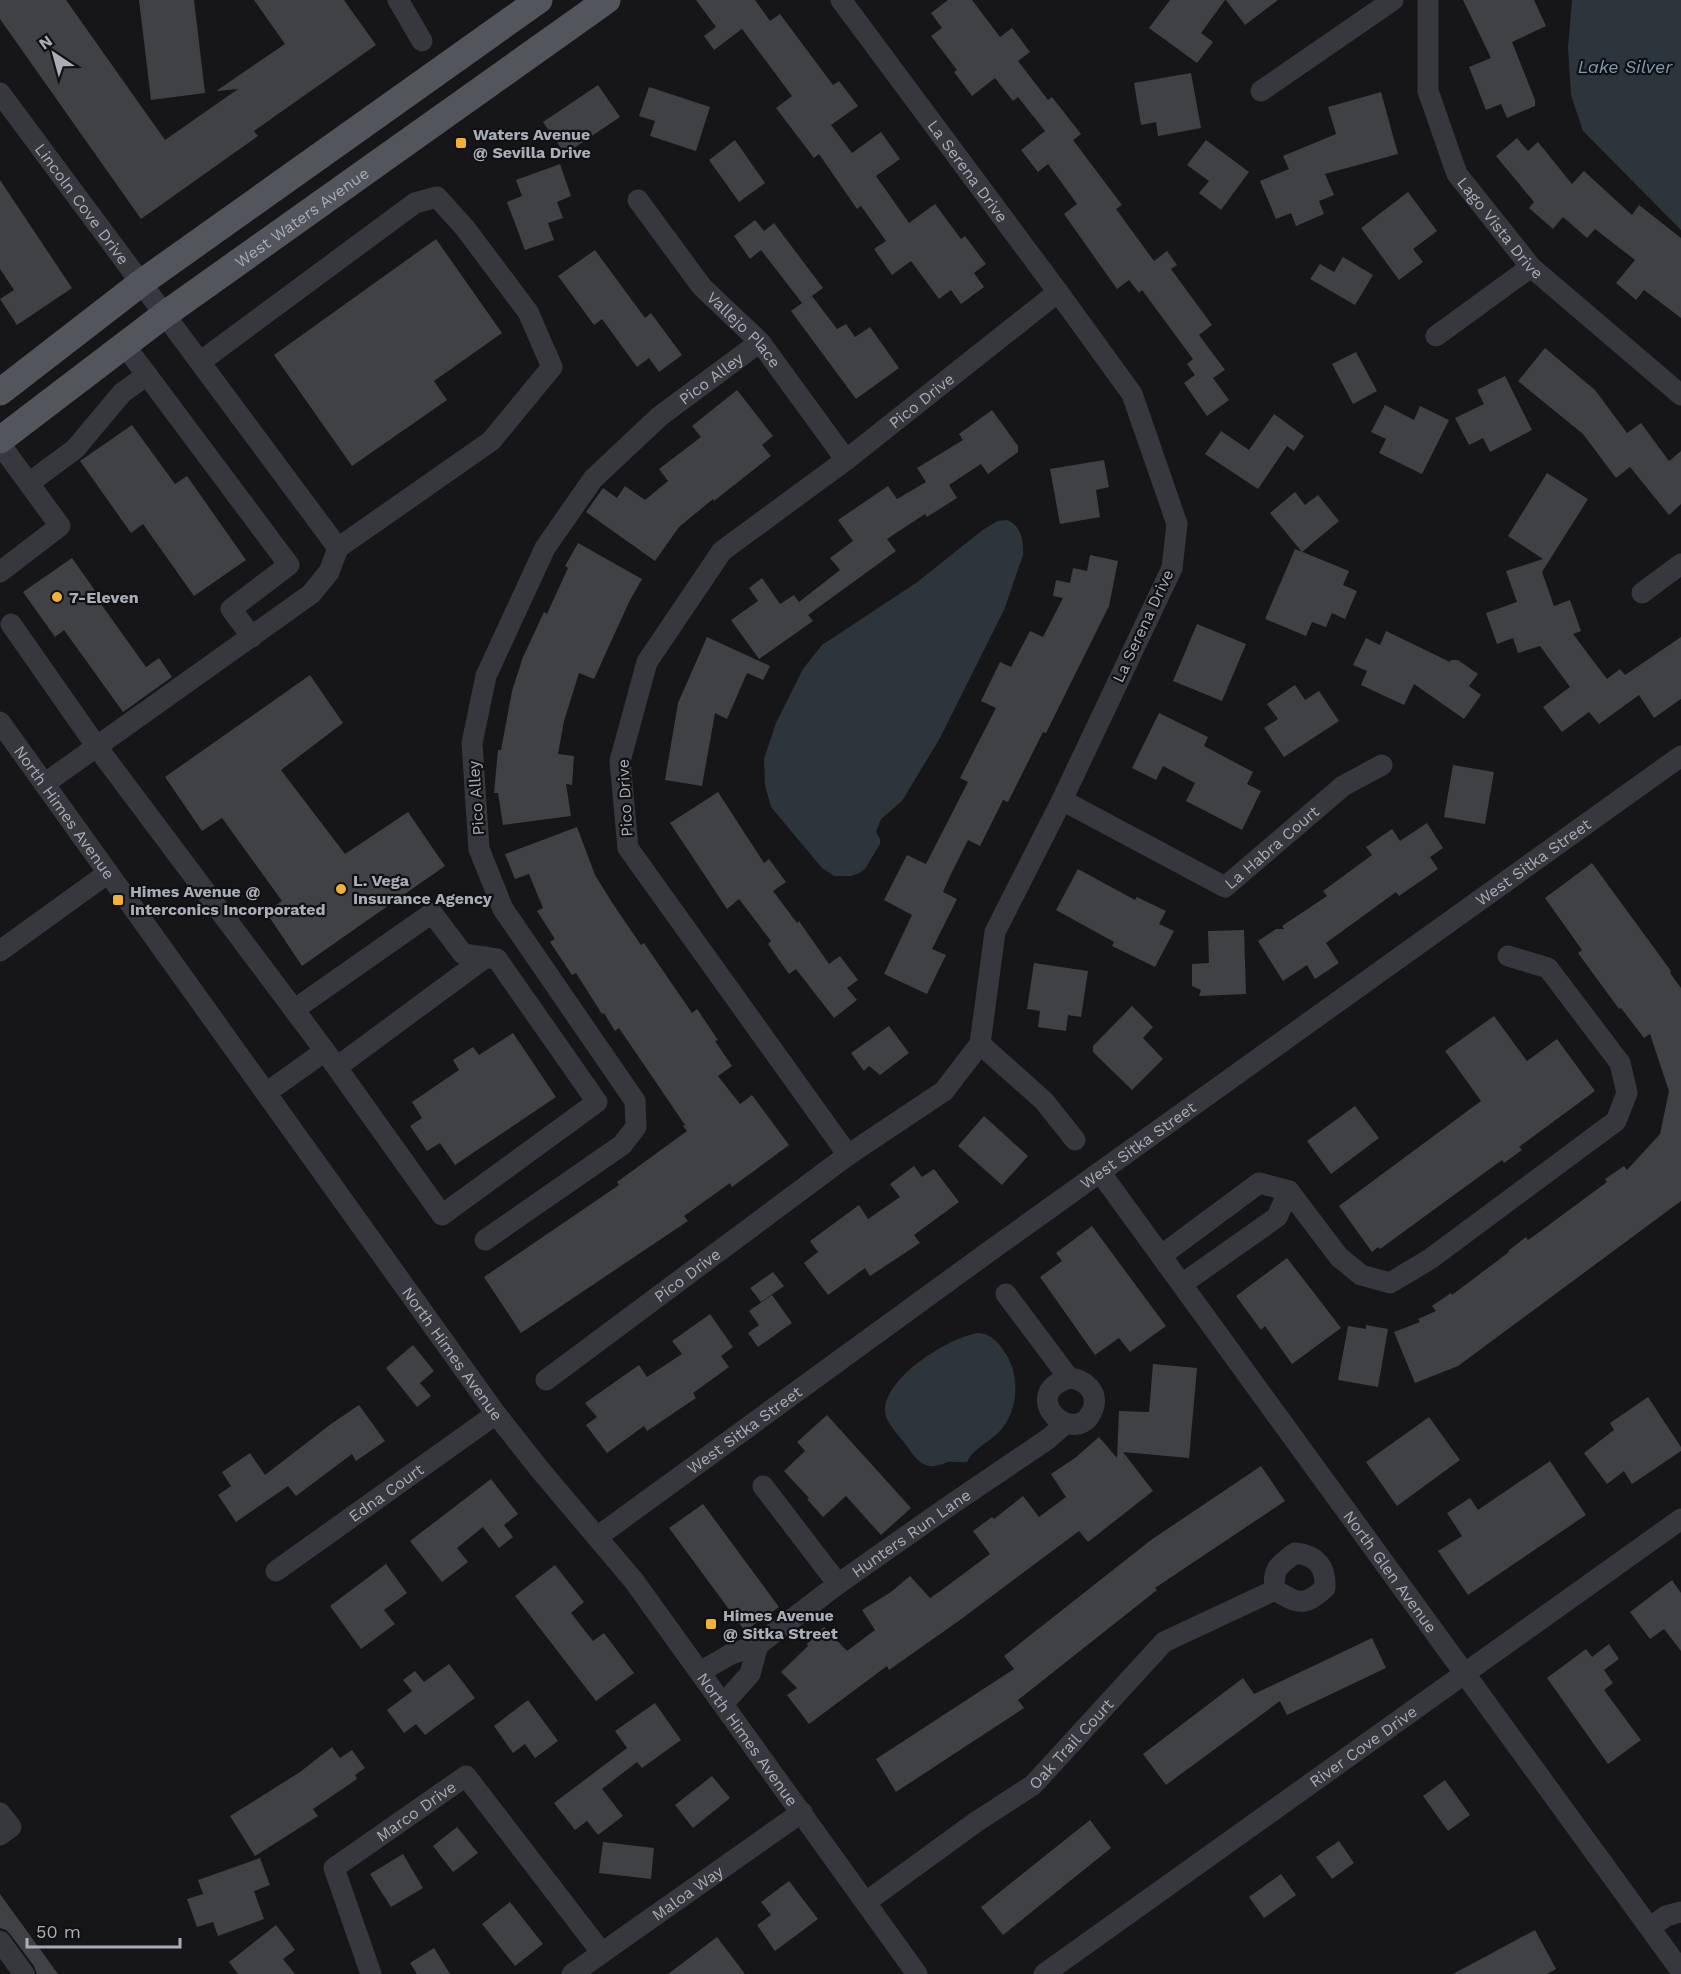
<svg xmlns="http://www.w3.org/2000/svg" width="1681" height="1974" viewBox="0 0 1681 1974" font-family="'Work Sans',sans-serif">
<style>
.water{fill:#2c353c}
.building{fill:#404145}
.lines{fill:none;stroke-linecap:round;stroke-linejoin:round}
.minor{stroke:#37383d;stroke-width:21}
.major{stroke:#53555c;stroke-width:27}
.poi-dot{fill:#f2b134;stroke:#111113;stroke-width:2}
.labels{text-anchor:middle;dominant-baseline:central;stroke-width:4.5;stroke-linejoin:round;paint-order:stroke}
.poi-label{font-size:16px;font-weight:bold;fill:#a8adb8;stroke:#111113;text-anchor:start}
.street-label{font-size:16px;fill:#a8adb8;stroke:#111113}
.water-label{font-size:18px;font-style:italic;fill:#7f9bb3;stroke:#111113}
</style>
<rect width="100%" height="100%" fill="#161618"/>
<!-- water -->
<path class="water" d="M1572,0H1681V230L1583,131L1571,95L1568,48Z
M1007,520C1021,525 1024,542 1023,555L1004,610L940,738L902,801L881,819L876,832L880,839V844L865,869L859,873L851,876H834L822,868L771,807L765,785L764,759L776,723L803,669L822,645L916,583L984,529L998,521Z
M978,1333C992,1334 998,1342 1006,1354C1021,1378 1018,1415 997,1434C986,1444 973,1449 967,1462C961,1463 954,1461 948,1462C942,1464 936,1467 930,1466C918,1465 910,1450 903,1441C897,1433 884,1420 885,1409C887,1376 948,1338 978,1333Z"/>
<!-- building -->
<path class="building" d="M0,0H66L165,140L238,89L216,91L285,44L254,0H344L376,45L254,131L258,136L141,219L0,19Z
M139,0H194L205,93L151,100Z
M696,0H755L770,21L780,14L833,85L839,81L858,106L831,125L852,153L881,132L900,159L876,176L909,223L935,204L961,239L965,236L986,264L974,273L984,287L961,304L951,290L939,299L911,261L892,275L874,249L886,241L861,206L857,209L819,154L814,158L776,108L792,96L742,29L714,50L704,36L716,27Z
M948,0H972L1000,37L1012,28L1030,52L1018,61L1048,100L1052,97L1081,134L1073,140L1122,205L1116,209L1154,261L1167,251L1177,265L1171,269L1212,325L1199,335L1225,370L1213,378L1229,400L1207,416L1184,383L1195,375L1187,364L1193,359L1142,290L1139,293L1129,280L1117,289L1064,214L1077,204L1048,164L1038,172L1021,150L1045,131L1018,97L1013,101L995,78L972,96L954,72L957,70L931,36L942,28L931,13Z
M1170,0H1225L1201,33L1213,42L1197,63L1149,28Z
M1226,0H1278L1245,25Z
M1463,0H1534L1546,26L1512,42L1535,100V106L1507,118L1501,104L1486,110L1469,67L1491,58Z
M1191,73L1201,128L1158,136L1156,122L1141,125L1134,83Z
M598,85L620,117L565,154L543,122Z
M649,87L710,107L696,151L650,136L655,121L639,116Z
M1381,92L1398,154L1325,174L1334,195L1319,201L1324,214L1296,226L1291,213L1276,219L1260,181L1289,169L1283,156L1336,134L1328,107Z
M1517,138L1528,151L1538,142L1572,184L1584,171L1632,215L1639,205L1681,238V318L1644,290L1636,300L1616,283L1635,260L1595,229L1587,238L1563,217L1553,229L1529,208L1534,202L1496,156Z
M735,140L765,183L739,202L709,160Z
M1206,140L1249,172L1221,210L1199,193L1209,181L1187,165Z
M560,164L571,196L557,202L563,218L548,223L554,240L525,250L507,202L522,196L516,180Z
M0,180L72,288L17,325L0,299L14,290L0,269Z
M1408,192L1437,231L1413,249L1423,262L1399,280L1361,228Z
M755,220L764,231L774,223L823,288L802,303L761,250L750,259L734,236Z
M436,239L502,333L434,381L447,400L352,466L274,355Z
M595,250L645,318L651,313L682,355L659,372L649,358L637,367L602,319L594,325L558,276Z
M1343,257L1373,275L1355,305L1310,279L1320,264L1334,272Z
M812,296L837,329L846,324L855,337L870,327L899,368L856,399L791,311Z
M1545,348L1595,390L1627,433L1641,423L1669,461L1681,451V504L1669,515L1630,467L1616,478L1583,434L1518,381Z
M1356,352L1377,391L1353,404L1332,364Z
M1505,376L1532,430L1490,452L1483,438L1469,445L1455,418L1484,404L1477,390Z
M737,390L773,436L762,445L771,456L714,501L713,499L679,527L655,561L586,512L603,488L617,498L625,486L645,500L668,481L659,469L701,437L692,426Z
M1385,405L1414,420L1420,406L1449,420L1422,474L1379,453L1386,439L1371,432Z
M992,410L1018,446V452L988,474L981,464L949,485L957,498L927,517L925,514L887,539L896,551L808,615L813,621L759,659L731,620L758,601L749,588L762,578L780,604L794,595L799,602L840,570L830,558L853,541L838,520L888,486L897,499L926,482L917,468L963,440L959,434Z
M1274,414L1304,436L1294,451L1287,446L1258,489L1205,454L1221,431L1249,450Z
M132,425L175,484L187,476L246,560L194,596L143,524L131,533L80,461Z
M1104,460L1109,487L1096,490L1100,517L1060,524L1050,469Z
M1547,473L1588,499L1542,572L1554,606L1570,600L1581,631L1573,634L1607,679L1620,669L1625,675L1681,637V699L1654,718L1639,695L1599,724L1589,712L1562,732L1543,707L1570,687L1540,646L1518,653L1513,638L1497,644L1486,613L1517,602L1506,571L1543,559L1508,536Z
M1295,492L1305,505L1318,495L1339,521L1302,552L1270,513Z
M578,543L642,579L629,602L594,679L579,673L564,721L558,754L574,756L572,785L566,784L571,816L503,825L498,793H494L498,750H501L512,691L523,657L544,612L547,614L568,568L565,566Z
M1295,549L1349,571L1343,585L1357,591L1345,619L1332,613L1326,627L1312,622L1306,636L1265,619Z
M1090,555L1118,561L1109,606L1046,733L1043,732L1008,802L1003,800L980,846L968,840L950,876L943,892L957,899L932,949L946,955L927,994L884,974L912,915L884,900L907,855L926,864L968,782L960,778L996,708L981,701L1000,662L1011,667L1030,631L1043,637L1063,598L1053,596L1056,580L1070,583L1073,568L1087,571Z
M72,558L103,602L101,604L146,667L159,658L172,677L123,712L64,630L55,637L23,592Z
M1197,624L1246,644L1222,701L1173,681Z
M1386,631L1450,662L1451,660H1458L1478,674L1469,686L1481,695L1464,719L1414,684L1404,705L1361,685L1367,671L1353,665L1366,638L1380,645Z
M707,637L770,666L763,680L747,673L727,719L715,713L702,786L665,780L678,703Z
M310,675L343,723L281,770L345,854L408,812L445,866L302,966L266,912L282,901L222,818L202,831L165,777Z
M1295,685L1305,700L1319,691L1339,721L1284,757L1264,728L1278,719L1267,704Z
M1159,713L1208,737L1204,746L1253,772L1247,784L1261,791L1242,830L1186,801L1195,783L1163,766L1156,780L1132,768Z
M1453,765L1494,772L1485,824L1444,817Z
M718,792L764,863L769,859L786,882L773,891L797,923L799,921L829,964L840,956L858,980L847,988L857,1000L834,1018L796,969L789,974L768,944L771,941L739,899L727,909L670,823Z
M1427,823L1443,848L1430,857L1438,869L1399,896L1396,892L1326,943L1339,963L1315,979L1307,965L1283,981L1258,941L1276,929H1284L1282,926L1327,896L1323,891L1372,855L1366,847L1392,829L1400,841Z
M577,827L595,875L613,904L641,945L644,943L692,1013L697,1009L718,1040L715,1041L732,1066L718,1076L740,1104L752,1095L789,1145L732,1187L730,1183L684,1216L688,1221L521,1333L484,1277L619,1185L617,1182L687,1131L683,1126L685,1125L619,1028L615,1031L604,1013L602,1014L576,973L572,975L550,942L555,939L537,911L543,908L529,874L515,879L505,854Z
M1592,863L1671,971L1670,973L1681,988V1201L1458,1366L1415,1383L1394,1332L1420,1322L1418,1319L1436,1311L1432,1306L1451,1293L1452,1295L1509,1252L1508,1251L1526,1237L1528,1240L1542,1230L1607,1182L1605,1179L1624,1166L1627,1170L1660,1134L1669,1091L1650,1034L1644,1038L1621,1008L1619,1009L1578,953L1582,950L1545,898Z
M1078,869L1135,900L1137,897L1166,911L1159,924L1174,931L1155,967L1112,946L1114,942L1056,910Z
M1244,930L1246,994L1199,996L1201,990L1192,986V964L1209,963L1208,931Z
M1034,963L1088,971L1081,1017L1068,1015L1066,1031L1038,1027L1040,1011L1027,1009Z
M1132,1006L1153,1027L1143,1038L1163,1059L1132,1090L1093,1052V1046Z
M1494,1016L1527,1061L1557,1039L1595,1091L1519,1147L1522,1150L1504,1163L1502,1160L1380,1249L1378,1247L1372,1252L1339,1206L1481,1101L1445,1051Z
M889,1026L909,1053L880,1075L869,1066L864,1071L851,1053Z
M513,1033L556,1097L455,1165L440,1143L427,1151L410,1126L422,1118L412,1102L459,1070L453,1060L473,1047L479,1055Z
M1355,1106L1379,1138L1331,1174L1307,1141Z
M984,1116L1028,1156L1002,1185L958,1146Z
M914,1166L922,1177L934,1169L959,1202L914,1235L920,1243L870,1276L865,1268L828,1295L804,1263L818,1252L810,1241L859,1205L868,1219L900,1197L890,1184Z
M1092,1226L1166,1326L1130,1352L1119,1338L1095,1355L1040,1277L1062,1261L1056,1253Z
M1287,1258L1341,1328L1292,1364L1265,1326L1261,1330L1236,1296Z
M773,1272L784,1286L761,1302L750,1288Z
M772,1295L792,1323L758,1347L748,1333L759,1325L749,1311Z
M710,1314L733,1347L721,1356L729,1367L693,1393L696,1398L647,1431L644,1426L607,1453L586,1425L597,1417L585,1403L639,1365L647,1377L682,1354L672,1341Z
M1366,1325L1388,1329L1378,1387L1338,1380L1348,1326L1366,1329Z
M413,1345L434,1371L420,1383L431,1396L417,1407L386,1368Z
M1153,1364L1197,1368L1189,1458L1123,1452L1153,1491L1088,1542L1079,1531L960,1620L889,1670L887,1666L809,1724L787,1695L797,1688L781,1672L808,1646L807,1644L824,1627L847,1651L875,1630L862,1610L891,1592L910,1576L930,1598L939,1592L990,1554L973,1531L992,1517L994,1519L1023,1496L1039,1517L1066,1497L1051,1474L1075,1458L1099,1437L1117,1458L1119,1411L1149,1412Z
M1648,1397L1681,1447V1451L1632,1484L1624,1471L1607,1484L1584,1453L1614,1430L1610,1423Z
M359,1405L385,1441L356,1461L352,1454L296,1496L288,1486L236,1522L218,1495L231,1486L222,1472L250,1453L265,1475L331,1424Z
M827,1415L911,1508L881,1535L846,1496L823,1517L807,1499L809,1498L784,1471L805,1451L797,1442Z
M1429,1417L1460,1460L1397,1506L1366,1462Z
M1550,1461L1586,1515L1468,1595L1438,1551L1462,1536L1447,1513L1470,1498L1478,1510Z
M1261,1466L1285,1501L1155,1588L1157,1590L1018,1700L1024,1708L896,1792L876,1759L1014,1669L1004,1656L1151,1540Z
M491,1479L518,1514L504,1525L513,1537L499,1548L483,1527L457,1548L468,1562L442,1582L410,1541Z
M703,1504L779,1607L745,1631L669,1528Z
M386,1564L407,1593L384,1610L395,1624L361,1649L330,1606Z
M555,1565L584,1602L571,1613L593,1641L604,1633L634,1673L596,1701L515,1596Z
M1672,1580L1681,1593V1651L1664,1629L1650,1639L1630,1612Z
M1372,1638L1386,1668L1287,1715L1280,1701L1166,1785L1143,1754L1243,1678L1254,1694Z
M1609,1644L1619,1659L1604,1670L1613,1683L1604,1690L1641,1740L1608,1764L1547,1678L1586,1649L1592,1657Z
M449,1664L475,1698L425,1735L416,1724L404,1733L387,1710L412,1691L403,1680L415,1671L424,1682Z
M528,1700L558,1741L535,1758L525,1744L513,1753L494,1726Z
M655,1703L681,1740L642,1768L637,1762L602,1789L623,1816L598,1835L587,1821L575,1830L554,1803L627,1748L615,1731Z
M332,1747L340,1758L352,1750L365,1768L355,1775L357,1779L313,1809L318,1816L255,1856L230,1816L300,1772Z
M712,1776L730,1798L693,1828L675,1805Z
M1445,1780L1470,1815L1448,1831L1423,1796Z
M1090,1820L1111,1848L1003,1935L981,1907Z
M457,1827L478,1853L453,1872L433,1846Z
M1339,1841L1354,1863L1332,1879L1316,1857Z
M603,1842L654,1848L651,1879L599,1873Z
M403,1854L423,1888L391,1907L370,1874Z
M260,1858L270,1885L254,1891L264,1919L218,1936L213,1922L197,1927L187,1899L203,1894L198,1880Z
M1281,1874L1296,1895L1264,1918L1249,1897Z
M789,1881L818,1919L775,1951L757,1925L771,1915L761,1902Z
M0,1894L58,1974H37L34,1966L10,1934L6,1930L0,1928Z
M510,1902L543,1944L515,1966L482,1924Z
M276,1925L295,1950L283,1959L295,1974H238L229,1962Z
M1535,1930L1556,1969L1547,1974H1453Z
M717,1937L745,1974H668Z
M434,1948L450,1974H417L410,1963Z"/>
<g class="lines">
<!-- minor -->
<g class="minor">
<path d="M398,0L422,41"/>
<path id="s1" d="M841,0L1058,292L1132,394L1177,524L1172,568L1062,800L995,932L980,1044L944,1091L848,1155"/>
<path id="s2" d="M1428,0V91L1457,174L1531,267L1681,395"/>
<path d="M1261,91L1393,0"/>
<path id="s3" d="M0,93L338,548L329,572L311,594L44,784"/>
<path id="s4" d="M638,200L702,287L760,342L846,460"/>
<path d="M1436,336L1531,267"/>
<path d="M124,345L147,375"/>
<path d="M200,362L415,203L437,197L465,228L528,312L552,367L491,441L338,548"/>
<path d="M0,444L60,526L0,572"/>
<path d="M29,483L75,449L122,393L147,375L289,565L231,609L252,637"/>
<path d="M1642,593L1681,564"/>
<path d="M11,624L97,747L325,1051L266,1093"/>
<path id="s5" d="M0,722L496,1414L541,1471L634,1581L917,1974"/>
<path id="s6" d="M1062,800L1225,887L1343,786L1382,765"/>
<path d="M0,951L108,873"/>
<path d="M295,1009L432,913L463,954L497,959L597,1102L442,1215L325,1051"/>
<path d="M980,1044L1044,1101L1075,1140"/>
<path d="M337,1067L486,957"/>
<path id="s7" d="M1100,1172L1681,1971"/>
<path d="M1289,1191L1339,1257L1361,1275L1390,1283L1430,1259L1616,1121L1627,1093L1620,1063L1548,968L1508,956"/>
<path id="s8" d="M485,1240L622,1145L636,1127L635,1101L503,909L479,849L472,743L486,676L545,548L593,479L660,416L760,342"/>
<path d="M1162,1255L1259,1183L1289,1191L1277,1217L1182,1284"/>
<path d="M1006,1294L1069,1378C1085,1379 1099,1392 1093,1409C1077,1451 1015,1396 1069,1378"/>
<path id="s9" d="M546,1380L848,1155L628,848L620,761L647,662L722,551L846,460L1058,292"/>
<path d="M763,1486L838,1584"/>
<path id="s10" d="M597,1537L987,1253L1681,756"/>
<path id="s11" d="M276,1571L496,1414"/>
<path id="s12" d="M700,1672L731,1654L758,1645L838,1584L949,1506L1048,1439L1065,1424"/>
<path d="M723,1704L750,1674L758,1645"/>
<path d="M0,1813L11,1827L0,1835"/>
<path id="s13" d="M866,1902L976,1822L1033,1785L1164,1642L1275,1590C1272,1569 1279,1565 1295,1553C1317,1555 1326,1567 1325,1588C1304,1607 1298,1604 1275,1590"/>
<path d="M1650,1928L1666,1916L1681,1912"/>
<path d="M0,1941L24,1974"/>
<path id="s14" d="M371,1974L334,1868L466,1776L602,1953"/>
<path id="s15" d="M572,1974L802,1812"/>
<path id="s16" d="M1044,1974L1681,1519"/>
</g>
<!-- major -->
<g class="major">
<path d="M0,392L141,283L539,0"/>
<path id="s17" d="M0,440L164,315L607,0"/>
</g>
</g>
<!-- markers -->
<g class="poi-dot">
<rect x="455" y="137" width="12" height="12" rx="3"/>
<circle cx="57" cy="597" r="6"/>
<circle cx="341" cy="889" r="6"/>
<rect x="112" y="894" width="12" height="12" rx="3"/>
<rect x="705" y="1618" width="12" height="12" rx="3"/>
</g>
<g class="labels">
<!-- poi labels -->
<g class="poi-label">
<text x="473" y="134">Waters Avenue<tspan x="473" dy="18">@ Sevilla Drive</tspan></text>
<text x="69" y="597">7-Eleven</text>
<text x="353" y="880">L. Vega<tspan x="353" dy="18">Insurance Agency</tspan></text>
<text x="130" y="891">Himes Avenue @<tspan x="130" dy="18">Interconics Incorporated</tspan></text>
<text x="723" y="1615">Himes Avenue<tspan x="723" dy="18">@ Sitka Street</tspan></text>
</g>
<!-- street labels -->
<g class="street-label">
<text stroke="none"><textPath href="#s1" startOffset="213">La Serena Drive</textPath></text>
<text stroke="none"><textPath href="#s3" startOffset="138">Lincoln Cove Drive</textPath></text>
<text stroke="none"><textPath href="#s17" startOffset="375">West Waters Avenue</textPath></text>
<text stroke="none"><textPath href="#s2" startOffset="248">Lago Vista Drive</textPath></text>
<text stroke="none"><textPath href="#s4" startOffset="168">Vallejo Place</textPath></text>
<text stroke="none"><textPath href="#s8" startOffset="1068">Pico Alley</textPath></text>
<text stroke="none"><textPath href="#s9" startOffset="1328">Pico Drive</textPath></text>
<text transform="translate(1143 626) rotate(-65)">La Serena Drive</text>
<text transform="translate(476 798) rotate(-94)">Pico Alley</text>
<text transform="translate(625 798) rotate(-93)">Pico Drive</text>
<text stroke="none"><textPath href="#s5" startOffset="111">North Himes Avenue</textPath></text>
<text stroke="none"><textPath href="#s6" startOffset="246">La Habra Court</textPath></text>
<text stroke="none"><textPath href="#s10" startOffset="1154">West Sitka Street</textPath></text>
<text stroke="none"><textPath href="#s10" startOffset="668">West Sitka Street</textPath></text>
<text stroke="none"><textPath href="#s9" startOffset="176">Pico Drive</textPath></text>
<text stroke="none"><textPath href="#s5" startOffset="777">North Himes Avenue</textPath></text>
<text stroke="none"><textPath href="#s10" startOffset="182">West Sitka Street</textPath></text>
<text stroke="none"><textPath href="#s11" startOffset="135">Edna Court</textPath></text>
<text stroke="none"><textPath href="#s12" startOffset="254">Hunters Run Lane</textPath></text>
<text stroke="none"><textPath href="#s7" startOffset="494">North Glen Avenue</textPath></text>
<text stroke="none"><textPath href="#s5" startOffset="1263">North Himes Avenue</textPath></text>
<text stroke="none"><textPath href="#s13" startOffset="260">Oak Trail Court</textPath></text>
<text stroke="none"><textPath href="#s16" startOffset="392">River Cove Drive</textPath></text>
<text stroke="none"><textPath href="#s14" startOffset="212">Marco Drive</textPath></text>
<text stroke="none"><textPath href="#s15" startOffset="141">Maloa Way</textPath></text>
</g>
<!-- water labels -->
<g class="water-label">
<text x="1625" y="66">Lake Silver</text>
</g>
</g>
<!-- north arrow -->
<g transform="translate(54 54) rotate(324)" stroke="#111113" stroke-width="4.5" paint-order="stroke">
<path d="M0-4.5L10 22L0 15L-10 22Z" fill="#a8adb8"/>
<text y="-9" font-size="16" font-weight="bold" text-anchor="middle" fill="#a8adb8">N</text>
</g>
<!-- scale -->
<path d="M27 1938v9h153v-9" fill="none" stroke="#a8adb8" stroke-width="3"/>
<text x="36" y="1938" font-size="18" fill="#a8adb8" stroke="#111113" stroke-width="4.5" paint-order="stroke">50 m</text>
</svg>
